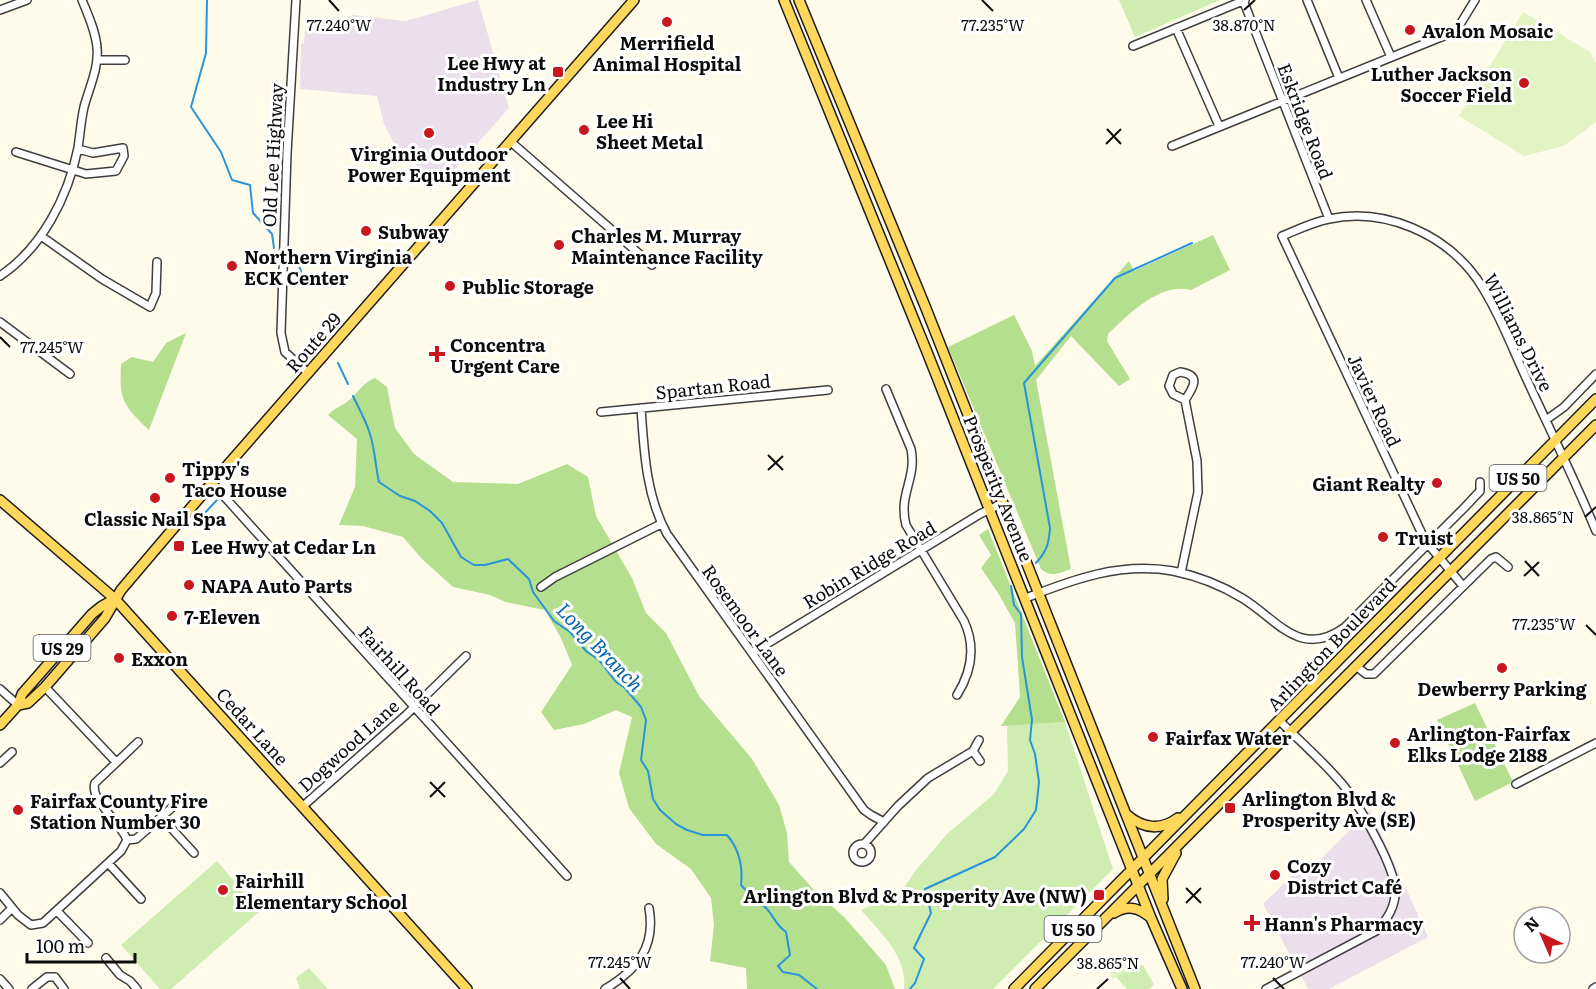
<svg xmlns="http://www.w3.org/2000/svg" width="1596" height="989" viewBox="0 0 1596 989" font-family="Literata,serif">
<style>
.industrial{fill:#ebdfec}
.green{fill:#d0edb1}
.forest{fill:#b3df8e}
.pitch{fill:#e3f3c3}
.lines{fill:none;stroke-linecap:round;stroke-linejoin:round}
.stream{stroke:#2a94da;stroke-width:2}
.minor-casing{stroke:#3f3f3f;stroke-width:10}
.major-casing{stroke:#1d1d1d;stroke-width:12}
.minor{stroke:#fff;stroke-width:7}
.major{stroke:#ffd75b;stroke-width:9}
.ticks{fill:none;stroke:#0c0c0c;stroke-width:2}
.poi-dot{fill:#c91720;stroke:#fff;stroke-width:2}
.labels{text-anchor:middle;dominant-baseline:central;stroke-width:6;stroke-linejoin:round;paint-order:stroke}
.shield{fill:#fff;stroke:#555;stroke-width:1.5}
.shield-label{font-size:16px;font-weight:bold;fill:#0c0c0c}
.poi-label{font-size:18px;font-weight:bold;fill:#0c0c0c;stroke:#fff;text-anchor:start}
.street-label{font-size:18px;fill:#0c0c0c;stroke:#fff}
.water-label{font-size:20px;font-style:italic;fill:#0a64a9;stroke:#fff}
.ticks-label{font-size:15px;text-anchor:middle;fill:#0c0c0c;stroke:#fff;stroke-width:6;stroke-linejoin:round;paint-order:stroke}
</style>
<rect width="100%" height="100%" fill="#fffbeb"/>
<!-- industrial -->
<path class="industrial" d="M478,0L509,108L440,186L396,147L384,124L377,96L300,89L301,44L304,43L305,30L353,15L406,21Z
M1370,810L1428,937L1329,989H1308L1263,904L1304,864L1310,870Z"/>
<!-- green -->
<path class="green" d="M1119,0H1220L1135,37Z
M1065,722L1113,869L993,989H904C908,957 880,932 861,910L901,892L916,870L947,834L994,794L1008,771L1007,725Z
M217,861L260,911L171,989H160L121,945Z
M1134,965H1143L1154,985L1149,989H1127L1116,977Z
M309,968L328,989H300L296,978Z"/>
<!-- forest -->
<path class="forest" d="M1213,235L1230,270L1191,290C1160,282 1129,314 1108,334L1107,341L1130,379L1119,386L1071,336L1036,380L1071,569C1059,573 1051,578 1041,569L948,347L1014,315L1032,351L1035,366L1129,261L1134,271Z
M186,333L149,430C123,405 119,400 121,364L132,357L153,362L166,343Z
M375,378L387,387L395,428L414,454L453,482L518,484L567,464L588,477L596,516L632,578L646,613L666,633L699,696L752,759L779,805L787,833L789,862L813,889L845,918L886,965L895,989H747L746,968L710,961L714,925L711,898L691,869L656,844L629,808L619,773L632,717L616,710L584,724L554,730L541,712L572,665L561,638L545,610L506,602L490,595L453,587L422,559L403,537L363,526L339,525L355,487L357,439L328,415C333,410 338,407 344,404C357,396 360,384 375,378Z
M988,529L1065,722L1001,726L1020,697L1015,623L998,593L981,568L991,555L979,535Z
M1475,703L1513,782L1475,801L1437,720Z"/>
<!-- pitch -->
<path class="pitch" d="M1523,12L1590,52L1596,63V122L1564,146L1524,156L1459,116Z
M1127,954L1134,965L1113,979L1106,968Z"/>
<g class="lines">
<!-- stream -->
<path class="stream" d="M207,0L206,53L191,107L221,152L232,180L250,185L253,213L272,234L274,248
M293,250L304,279
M338,363L348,384
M353,396C358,407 365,419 369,431C375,447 375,465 379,482L400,496L415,501L430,511L442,523L461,557L474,565H485L508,559L529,579L533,592L554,621L570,632L586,651L599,660L616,682L625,688L641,707L646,720L641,760L648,771L653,799L660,810L676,824L687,830L703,835H727C739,849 743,867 741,885C749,894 758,901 767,909C775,918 775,924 786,932L790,955L778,966L783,972L799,975L817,989
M201,517L217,500
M1036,563C1047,551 1049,543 1050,528L1024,383L1115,278L1192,243
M910,989L915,983L924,959L914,948L931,913L925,889L995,857L1024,829L1036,810L1039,782L1035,754L1030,740L1032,720L1022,657L1021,614L1014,605L1011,586"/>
<!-- minor casing -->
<g class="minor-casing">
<path id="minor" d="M296,0L287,153L281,333L285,352L308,373
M1243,0L1329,219
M1307,0L1339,78
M1366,0L1391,57
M0,10L27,0
M1176,28L1219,126
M1133,46L1245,0
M97,60H125
M511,142L652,265
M1172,146L1456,31L1475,0
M16,152L86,174L116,171L124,156L123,148L93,153L78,149
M41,236L102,279L150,307L156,293L157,262
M0,276C42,248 68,197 78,148C80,135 81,120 84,107C89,88 99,68 97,48C96,32 88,15 82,0
M0,322L70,374
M1180,372C1202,375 1193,388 1185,400L1173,394L1169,386L1173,375Z
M886,389L911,449C917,479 898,494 906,525L964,621C976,647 972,671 957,695
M641,408C644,451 646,496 667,534L864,810L871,815L884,822
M601,412L828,390
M1546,420L1564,407L1596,374
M212,483L567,876
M1181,573L1198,492L1197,461L1185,400
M1463,586L1428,544L1422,534L1282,236C1297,230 1313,222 1329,219C1385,207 1445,234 1477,279C1498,310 1512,348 1528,382C1551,432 1575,480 1596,531
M541,587L555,577L661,524
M1026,598C1074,579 1120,562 1173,571C1197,576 1221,585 1242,598C1277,619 1300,660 1345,627L1465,507L1480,491V482
M752,653L980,514L1003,503
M1356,666L1366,674H1374L1491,559L1496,557L1508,567
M45,687L116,762
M0,689L18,705
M973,751L980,761
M0,763L12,752
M1516,784L1596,743
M302,807L406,715L466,656
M162,818L194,853
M127,840L136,839L183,798
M865,843L898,806L928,778L973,751L979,740
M853 853a9 9 0 1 1 18 0a9 9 0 1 1-18 0Z
M108,863L141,899
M0,893L18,915L31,925L43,923L121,851L127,840C121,822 89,800 95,783L138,742
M57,911L88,943
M0,920L12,908
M106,958L120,975L130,981L137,989
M0,979L9,989
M32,989L47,977H55L64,989
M605,989C637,970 656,947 649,908
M1266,989L1376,931C1387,920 1396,906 1395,890C1395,867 1361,809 1347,790C1328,765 1301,743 1279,720
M1593,989L1596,987"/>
</g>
<!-- major casing -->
<g class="major-casing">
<path id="major" d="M784,0L927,352L1151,918L1182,989
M799,0L925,306L1195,989
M0,500L115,599L467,989
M18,705L28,703L45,687L105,618L121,590L212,483L634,0
M0,725L18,705L22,694L92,614L102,606L115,599
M1126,814C1143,829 1160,831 1178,818
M1163,899L1162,879L1176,853
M1114,913C1127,905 1138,907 1150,917
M1014,989L1596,399
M1035,989L1596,425"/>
</g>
<!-- minor -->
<use href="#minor" class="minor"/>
<!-- major -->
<use href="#major" class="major"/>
</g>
<!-- ticks -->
<path class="ticks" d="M329,0L339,11M982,0L993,11M1244,10L1255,0M1107,129L1121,144M1106,144L1121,129M0,337L10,347M768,455L783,470M768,470L783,456M1585,517L1596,507M1525,561L1539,576M1524,576L1539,562M1586,625L1596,635M430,782L445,797M430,797L445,782M1186,888L1201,903M1186,903L1201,888M620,978L630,989M1273,978L1284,989M1097,989L1108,979"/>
<!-- markers -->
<g class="poi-dot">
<circle cx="667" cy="22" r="6"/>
<circle cx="1410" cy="30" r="6"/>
<rect x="552" y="66" width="12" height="12" rx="3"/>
<circle cx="1524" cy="83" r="6"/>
<circle cx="584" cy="130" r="6"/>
<circle cx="429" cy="133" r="6"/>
<circle cx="366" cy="231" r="6"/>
<circle cx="559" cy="245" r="6"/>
<circle cx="232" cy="266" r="6"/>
<circle cx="450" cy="286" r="6"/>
<path d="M434 345h6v6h6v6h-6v6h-6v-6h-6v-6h6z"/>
<circle cx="170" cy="478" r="6"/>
<circle cx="1437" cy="483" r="6"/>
<circle cx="155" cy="498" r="6"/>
<circle cx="1383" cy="537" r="6"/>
<rect x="173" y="540" width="12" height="12" rx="3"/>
<circle cx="189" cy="585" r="6"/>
<circle cx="172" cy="616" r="6"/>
<circle cx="119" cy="658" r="6"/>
<circle cx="1502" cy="668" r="6"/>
<circle cx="1153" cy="737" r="6"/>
<circle cx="1395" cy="743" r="6"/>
<rect x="1224" y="802" width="12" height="12" rx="3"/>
<circle cx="18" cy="810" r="6"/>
<circle cx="1275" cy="875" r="6"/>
<circle cx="223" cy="890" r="6"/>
<rect x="1093" y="889" width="12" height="12" rx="3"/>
<path d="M1249 914h6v6h6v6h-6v6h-6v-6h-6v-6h6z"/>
</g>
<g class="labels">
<!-- shield labels -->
<g class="shield">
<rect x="1489.5" y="465" width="57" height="26" rx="4.5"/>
<rect x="33.5" y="635" width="57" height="26" rx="4.5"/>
<rect x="1044.5" y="916" width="57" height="26" rx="4.5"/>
</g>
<g class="shield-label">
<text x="1518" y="478">US 50</text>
<text x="62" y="648">US 29</text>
<text x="1073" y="929">US 50</text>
</g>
<!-- poi labels -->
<g class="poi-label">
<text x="1422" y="30">Avalon Mosaic</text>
<text x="667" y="42" text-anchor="middle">Merrifield<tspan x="667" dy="21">Animal Hospital</tspan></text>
<text x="546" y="62" text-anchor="end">Lee Hwy at<tspan x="546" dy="21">Industry Ln</tspan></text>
<text x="1512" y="73" text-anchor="end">Luther Jackson<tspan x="1512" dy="21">Soccer Field</tspan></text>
<text x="596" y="120">Lee Hi<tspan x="596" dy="21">Sheet Metal</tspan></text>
<text x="429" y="153" text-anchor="middle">Virginia Outdoor<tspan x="429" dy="21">Power Equipment</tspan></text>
<text x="378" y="231">Subway</text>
<text x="571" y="235">Charles M. Murray<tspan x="571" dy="21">Maintenance Facility</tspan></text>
<text x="244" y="256">Northern Virginia<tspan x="244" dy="21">ECK Center</tspan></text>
<text x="462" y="286">Public Storage</text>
<text x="450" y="344">Concentra<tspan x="450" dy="21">Urgent Care</tspan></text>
<text x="182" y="468">Tippy's<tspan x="182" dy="21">Taco House</tspan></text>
<text x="1425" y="483" text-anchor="end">Giant Realty</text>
<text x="155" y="518" text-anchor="middle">Classic Nail Spa</text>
<text x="1395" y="537">Truist</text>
<text x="191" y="546">Lee Hwy at Cedar Ln</text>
<text x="201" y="585">NAPA Auto Parts</text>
<text x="184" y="616">7-Eleven</text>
<text x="131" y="658">Exxon</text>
<text x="1502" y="688" text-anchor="middle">Dewberry Parking</text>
<text x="1407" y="733">Arlington-Fairfax<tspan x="1407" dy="21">Elks Lodge 2188</tspan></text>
<text x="1165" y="737">Fairfax Water</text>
<text x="1242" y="798">Arlington Blvd &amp;<tspan x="1242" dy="21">Prosperity Ave (SE)</tspan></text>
<text x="30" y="800">Fairfax County Fire<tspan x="30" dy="21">Station Number 30</tspan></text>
<text x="1287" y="865">Cozy<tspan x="1287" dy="21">District Café</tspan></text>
<text x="235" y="880">Fairhill<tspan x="235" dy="21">Elementary School</tspan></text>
<text x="1087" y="895" text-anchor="end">Arlington Blvd &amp; Prosperity Ave (NW)</text>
<text x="1264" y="923">Hann's Pharmacy</text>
</g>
<!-- street labels -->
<g class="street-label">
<text transform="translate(1306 121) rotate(69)">Eskridge Road</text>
<text transform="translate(272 155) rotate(-87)">Old Lee Highway</text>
<text transform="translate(1519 332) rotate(63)">Williams Drive</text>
<text transform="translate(313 342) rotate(-49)">Route 29</text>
<text transform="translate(713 386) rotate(-6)">Spartan Road</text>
<text transform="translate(1375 400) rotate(65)">Javier Road</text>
<text transform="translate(999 488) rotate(68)">Prosperity Avenue</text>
<text transform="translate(869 564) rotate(-31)">Robin Ridge Road</text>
<text transform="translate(746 620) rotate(54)">Rosemoor Lane</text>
<text transform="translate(1331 644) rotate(-46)">Arlington Boulevard</text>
<text transform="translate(400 670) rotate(48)">Fairhill Road</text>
<text transform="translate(253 726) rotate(48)">Cedar Lane</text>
<text transform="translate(348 745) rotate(-42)">Dogwood Lane</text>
</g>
<!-- water labels -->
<g class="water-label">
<text transform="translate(601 646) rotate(46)">Long Branch</text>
</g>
</g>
<g class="ticks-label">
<text x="1244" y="31">38.870°N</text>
<text x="339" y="31">77.240°W</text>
<text x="993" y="31">77.235°W</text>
<text x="52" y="353">77.245°W</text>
<text x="1543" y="523">38.865°N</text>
<text x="1544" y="630">77.235°W</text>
<text x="620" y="968">77.245°W</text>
<text x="1273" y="968">77.240°W</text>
<text x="1108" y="969">38.865°N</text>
</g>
<!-- north arrow -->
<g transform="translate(1542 935) rotate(316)"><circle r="28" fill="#ffffff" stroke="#9e9e9e" stroke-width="1.5"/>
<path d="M0-4.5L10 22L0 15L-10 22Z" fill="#c91720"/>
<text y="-9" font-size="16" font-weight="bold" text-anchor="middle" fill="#0c0c0c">N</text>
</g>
<!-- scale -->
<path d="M27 953v9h108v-9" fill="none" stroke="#0c0c0c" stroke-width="3"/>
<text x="36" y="953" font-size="18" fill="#0c0c0c" stroke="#ffffff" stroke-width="4.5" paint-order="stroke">100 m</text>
</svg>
